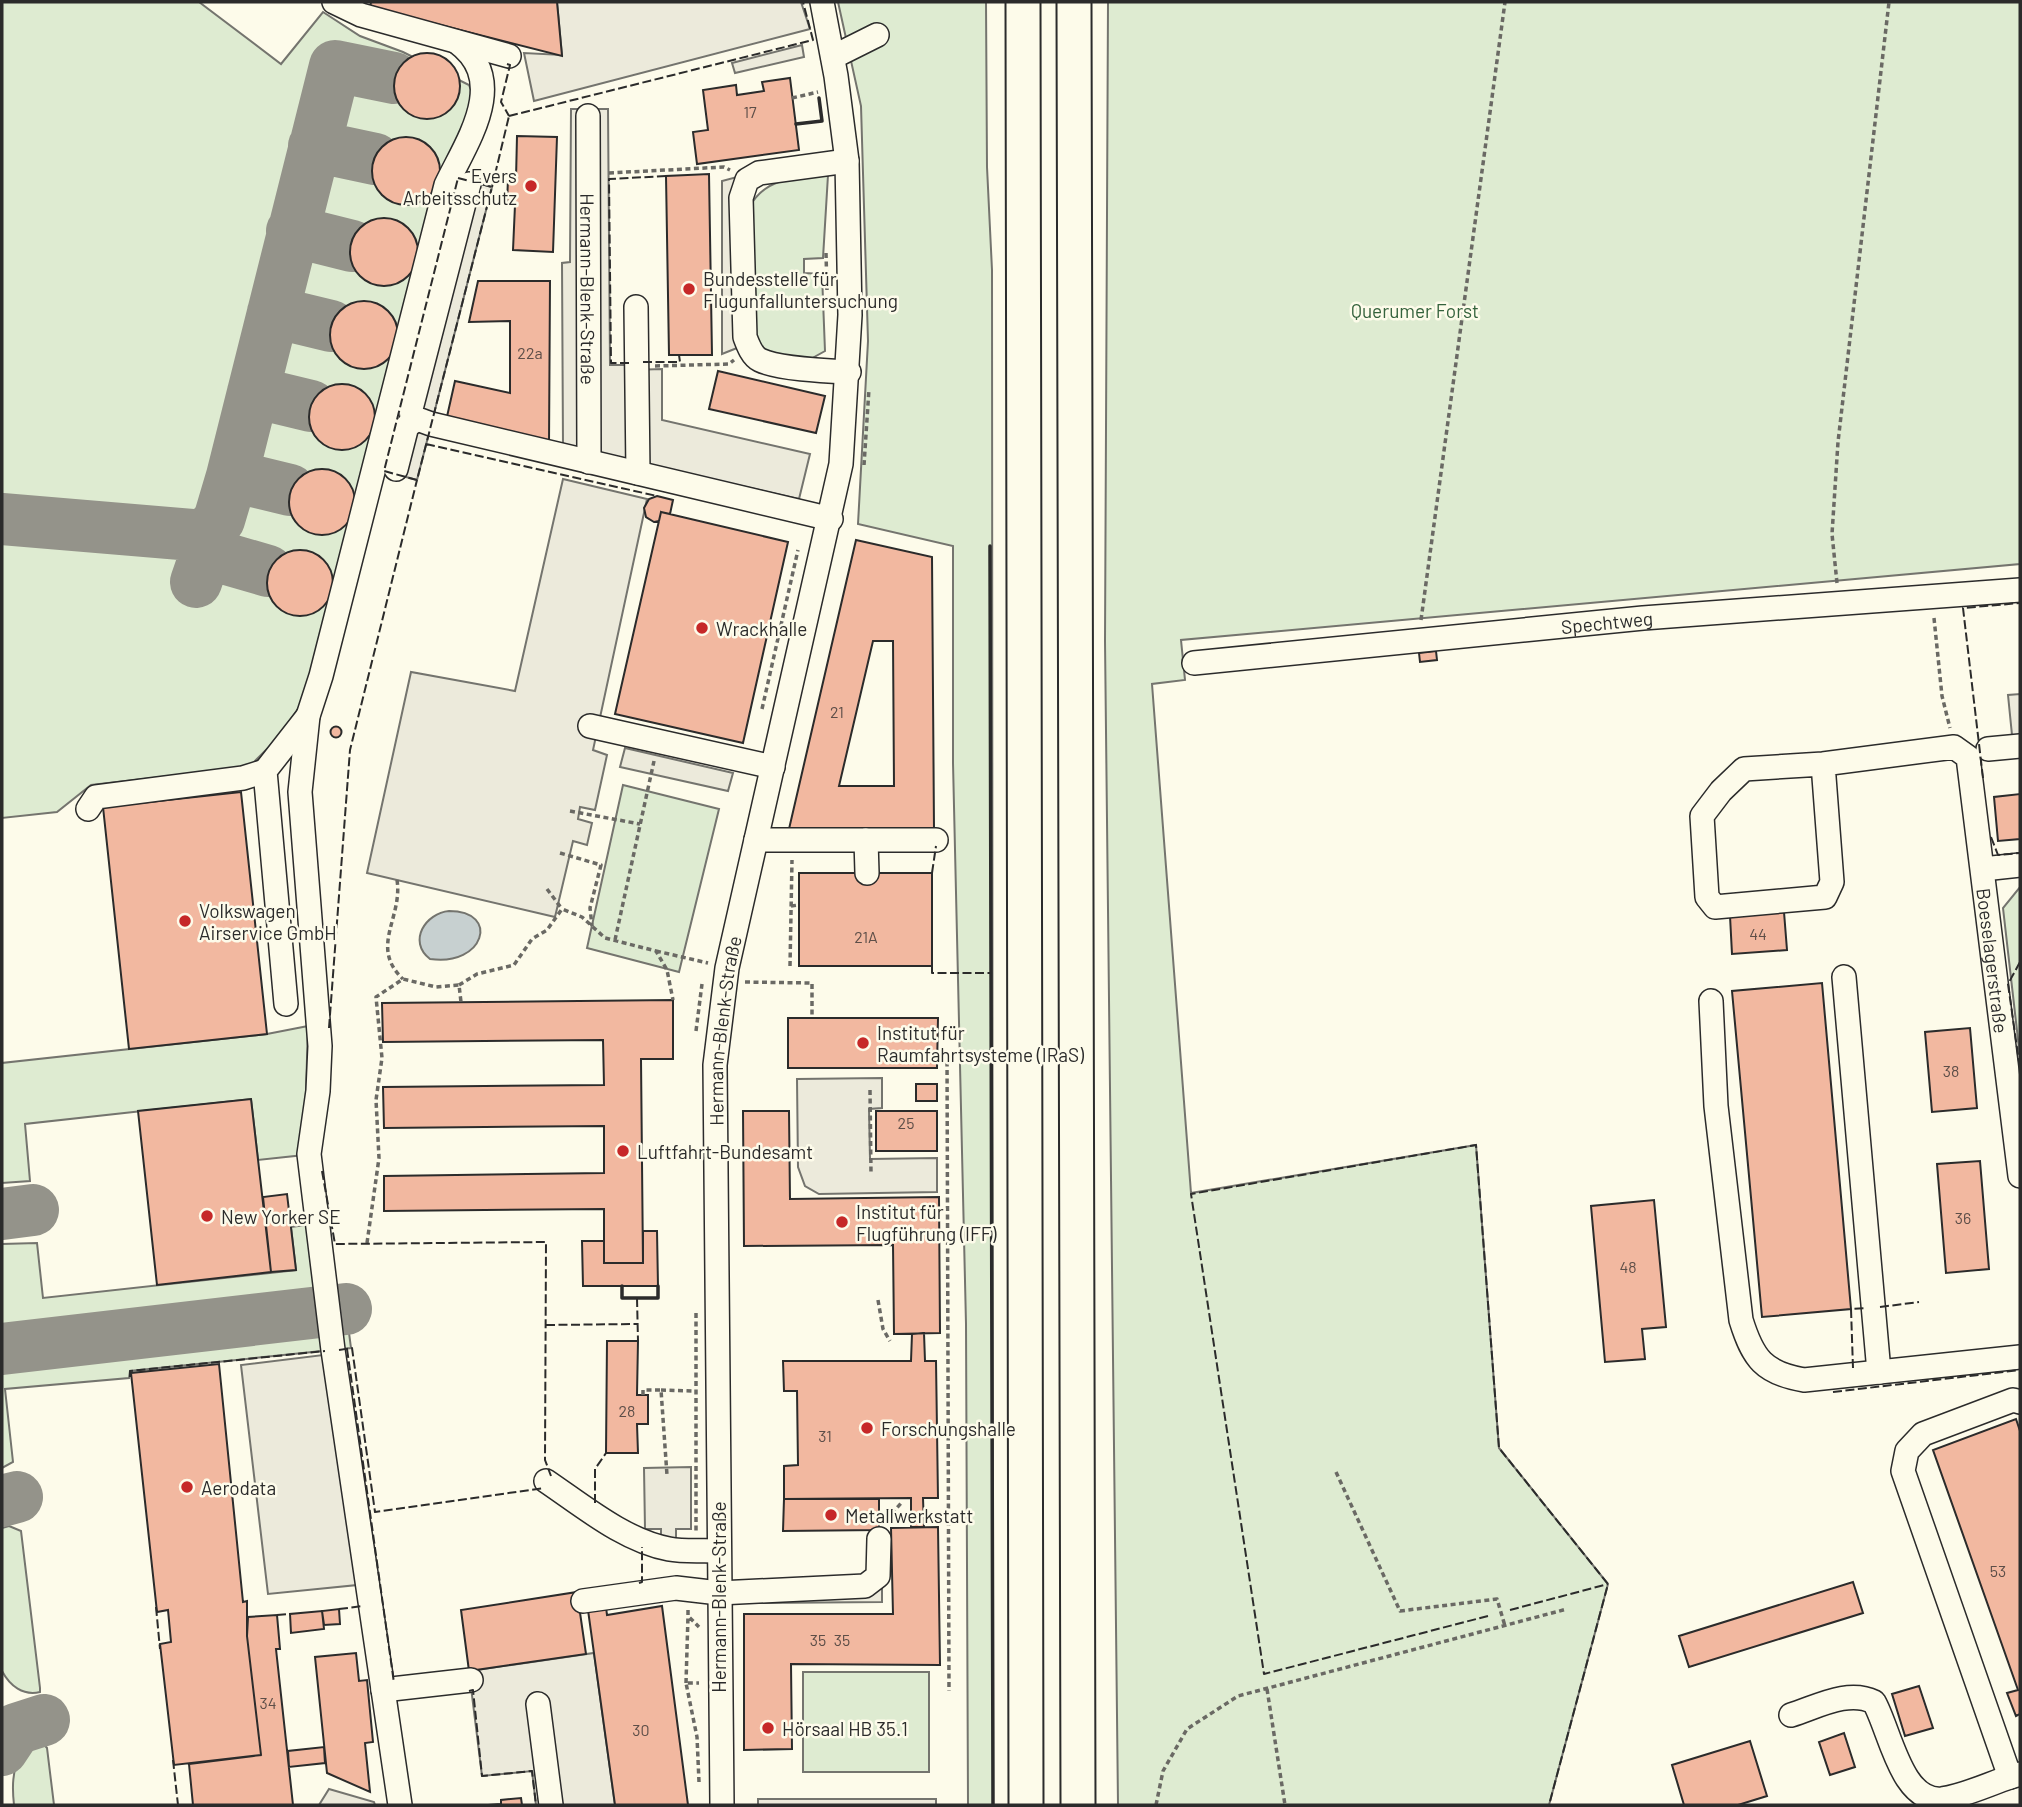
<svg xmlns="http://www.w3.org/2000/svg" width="2022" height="1807" viewBox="0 0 2022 1807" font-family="Barlow,sans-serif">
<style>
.green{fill:#deebd1;stroke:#74746e;stroke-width:2}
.parking{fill:#eceadb;stroke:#74746e;stroke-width:2}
.water{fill:#c7d0d0;stroke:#74746e;stroke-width:2}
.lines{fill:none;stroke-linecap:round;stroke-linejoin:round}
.taxiway{stroke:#94938a;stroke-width:52}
.building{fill:#f2b8a0;stroke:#2b2b2b;stroke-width:2;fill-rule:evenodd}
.minor-casing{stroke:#2b2b2b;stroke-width:26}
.highway-casing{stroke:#2b2b2b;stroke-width:37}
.path{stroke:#6a6964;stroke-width:3.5;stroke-dasharray:5 3.5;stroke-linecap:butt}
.minor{stroke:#fdfbea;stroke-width:23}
.highway{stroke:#fdfbea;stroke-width:33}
.fence{stroke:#2b2b2b;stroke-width:2;stroke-dasharray:9 3.5;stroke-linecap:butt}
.wall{stroke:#2b2b2b;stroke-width:3.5}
.poi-dot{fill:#c62828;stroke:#fdfbea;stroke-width:2.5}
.labels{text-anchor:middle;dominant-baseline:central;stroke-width:5;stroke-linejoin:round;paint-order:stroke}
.number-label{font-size:16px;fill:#5d4e48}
.poi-label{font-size:19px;fill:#2b2b2b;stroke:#fdfbea;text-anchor:start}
.street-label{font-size:19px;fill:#2b2b2b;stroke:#fdfbea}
.park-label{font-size:19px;fill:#34623c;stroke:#fdfbea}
</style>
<rect width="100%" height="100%" fill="#fdfbea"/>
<!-- green -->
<path class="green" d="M2,2H199L281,64L323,12L360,36L403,52L469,85L476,103L306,697L278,738L249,767L91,785L57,812L2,818Z
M838,2H986L987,167L992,270L993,1805H968L966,1324L953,763V546L858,524L868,341L861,106Z
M1108,2H2020V564L1181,640L1185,680L1152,684L1191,1193L1476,1145L1499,1448L1608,1584L1549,1805H1118L1105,641Z
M828,175L823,258L804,259V273L822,274L825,351L807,361L765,351L756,341L750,206C767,176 797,178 828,175Z
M623,785L719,809L679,972L587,948Z
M2020,887V1057L2003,908Z
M308,1026L304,1155L258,1160L251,1099L25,1124L30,1181L2,1183V1063L267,1034Z
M313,1224L322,1295L2,1332V1244L37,1243L43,1298L296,1270L291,1227Z
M348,1325L351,1348L130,1371L129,1378L5,1389L13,1462L2,1468V1365Z
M9,1526L21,1531L40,1688V1692C23,1696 10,1686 2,1671V1528Z
M803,1672H929V1772H803Z
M42,1742L47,1748L54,1805H14C11,1778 12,1753 42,1742Z"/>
<!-- parking -->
<path class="parking" d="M557,2H801L810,29L534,101L524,53L562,55Z
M802,45L804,57L735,73L732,63Z
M571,109H608L610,365H630L631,370L662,369V420L810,454L799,499L563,446L562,263L570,262Z
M737,177V348L722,354V181Z
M458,178L492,187L417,480L384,471Z
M563,479L647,499L593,750L607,755L595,810L580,807L578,819L592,823L587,845L573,841L555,917L367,873L411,672L515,691Z
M2020,694V735H2012L2008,695Z
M625,748L733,773L728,791L620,767Z
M882,1078V1108L869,1109L870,1159L937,1158V1192L819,1194L805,1186L798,1167L797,1079Z
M323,1355L357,1585L268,1594L241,1365Z
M691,1467V1529H676V1539L661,1537V1529H645L644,1468Z
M882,1587V1602L758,1603V1591Z
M594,1653L615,1805H536L532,1771L482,1776L469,1671Z
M329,1789L374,1802L375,1805H319Z
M758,1799H936V1805H758Z"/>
<!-- water -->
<path class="water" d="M449,911C501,911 484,967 430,959C407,941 426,913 449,911Z"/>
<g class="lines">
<!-- taxiway -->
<path class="taxiway" d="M314,146L375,159
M292,231L352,246
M273,312L331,326
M253,392L311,406
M232,476L290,490
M2,519L205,536
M206,553L268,571
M196,582L206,553L205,536L219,520L232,476L335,66L394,78
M2,1214L33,1210
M2,1349L346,1309
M2,1501L17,1497
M2,1750L16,1729L44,1720"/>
</g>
<!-- building -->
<path class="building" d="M371,2H557L562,56L370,7Z
M394 86a33 33 0 1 1 66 0a33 33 0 1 1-66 0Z
M790,78L799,150L697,164L693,132L708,130L703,90L736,85L737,95L764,91L762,82Z
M517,136L557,137L553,252L513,250L515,205H507L508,178L516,179Z
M372 171a34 34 0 1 1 68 0a34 34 0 1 1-68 0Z
M709,174L712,355H669L666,176Z
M350 252a34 34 0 1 1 68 0a34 34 0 1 1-68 0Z
M478,281H550L549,445L446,421L455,381L510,393V321L469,322Z
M330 335a34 34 0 1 1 68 0a34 34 0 1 1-68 0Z
M718,371L825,396L816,433L709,409Z
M309 417a33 33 0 1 1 66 0a33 33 0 1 1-66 0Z
M289 502a33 33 0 1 1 66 0a33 33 0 1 1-66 0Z
M657,496L673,500L670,514L661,512L659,521L654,522L646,517L644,508L649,499Z
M661,512L788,542L743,743L615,714Z
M856,540L932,557L934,829H789ZM873,641H893L894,786H839Z
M267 583a33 33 0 1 1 66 0a33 33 0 1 1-66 0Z
M1436,651L1437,660L1420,662L1419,653Z
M330.5 732a5.5 5.5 0 1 1 11 0a5.5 5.5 0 1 1-11 0Z
M241,792L267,1034L129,1049L103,807Z
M2020,794V839L1998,841L1994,797Z
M799,873H932V966H799Z
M1784,912L1787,950L1732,954L1730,916Z
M1822,983L1851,1309L1762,1317L1732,991Z
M673,1000V1059H641L643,1263H604V1209L384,1211V1176L604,1173V1126L384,1128L383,1087L604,1085L603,1040L383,1042L382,1003Z
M788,1018H938L937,1068H788Z
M1970,1028L1977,1108L1932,1112L1925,1032Z
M916,1084H937V1101H916Z
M251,1099L271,1272L157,1285L138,1111Z
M743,1111H789L790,1199L939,1197L940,1333L894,1334L893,1245L744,1246Z
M876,1111H937V1151H876Z
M1980,1161L1989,1269L1946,1273L1937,1164Z
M287,1194L296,1270L271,1272L263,1197Z
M1654,1200L1666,1327L1642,1329L1645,1359L1605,1362L1591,1206Z
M643,1231H657L658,1286H583L582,1241H604V1263H643Z
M924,1333L925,1361H936L938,1498H923L924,1527H911V1498L784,1499V1466L798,1465L797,1391H784L783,1361H911L912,1334Z
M607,1341H638L637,1395H648V1424H637L638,1453H606Z
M219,1364L243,1602L247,1601V1636L261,1755L174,1765L160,1644L171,1642L168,1610L157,1612L131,1373Z
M2016,1419L2020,1431V1714L2016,1716L2007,1693L2018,1690L1933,1450Z
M784,1499H879V1530L783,1531Z
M938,1527L940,1665L791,1664L792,1749L744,1750V1614H893L891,1528Z
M1853,1582L1863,1613L1689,1667L1679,1636Z
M577,1592L586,1654L469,1671L461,1610Z
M662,1606L688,1805H615L588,1610L606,1607L607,1615Z
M339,1609L340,1624L324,1625L322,1611Z
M322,1611L324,1629L291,1633L290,1614Z
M277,1615L280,1649H276L293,1805H193L189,1764L261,1755L247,1636L248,1617Z
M356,1653L359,1681L367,1680L373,1742L365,1743L370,1792L327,1773L315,1657Z
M1919,1686L1933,1728L1905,1736L1892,1694Z
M1844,1733L1855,1767L1830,1775L1819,1742Z
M1750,1741L1767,1796L1738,1805H1684L1672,1765Z
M324,1747L325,1763L289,1767L288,1751Z
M521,1798L522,1805H488L501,1804V1800Z"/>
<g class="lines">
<!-- minor casing -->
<g class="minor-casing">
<g id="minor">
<path d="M334,2L361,15L509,56"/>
<path d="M833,57L877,35"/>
<path id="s1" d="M588,116L589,462"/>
<path d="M847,161L759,173L747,180L741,198L745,337C748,345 752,356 760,360C778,369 828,371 849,372"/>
<path d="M469,184L411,409L412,417L431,424L831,519"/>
<path d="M636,307L638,473"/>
<path d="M396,469L407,426L416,420"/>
<path id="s2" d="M1194,663L1643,618L2020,590"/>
<path d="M590,726L773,767"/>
<path d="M1988,749L2020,746"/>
<path id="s3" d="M1823,764L1832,882L1825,897L1715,907L1707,897L1702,816L1721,791L1744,769L1823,764L1954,747L1968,757L2020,1176"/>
<path d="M88,809L96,797L243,778L265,771"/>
<path d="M756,840H936"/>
<path d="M866,840L867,873"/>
<path d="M1983,869L2020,865"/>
<path d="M1844,977L1879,1372"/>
<path d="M1711,1001L1716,1106L1741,1320C1753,1359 1764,1373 1804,1380L2020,1357"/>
<path d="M286,1004L265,771L308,716"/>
<path d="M2020,1402L2013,1400L1923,1434L1907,1451L1903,1471L2010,1777L2020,1774"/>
<path d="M546,1481C583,1506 625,1541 669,1549C685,1552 702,1550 718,1551"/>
<path d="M583,1601L676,1588L719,1593L865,1586L878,1576L879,1539"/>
<path d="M383,1690L471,1680"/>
<path d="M538,1704L551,1805"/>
<path d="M1791,1715C1817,1707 1848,1689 1874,1702C1890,1730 1901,1803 1942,1799C1964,1796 1989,1784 2010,1777"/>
<path d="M400,1805L333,1350L309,1154L318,1091L320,1046L300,792L308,716L321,676L446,185C467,141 510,81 457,42"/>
<path id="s4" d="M722,1805L715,1065L727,968L841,464L850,315L847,161L836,76L822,2"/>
</g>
</g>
<!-- highway casing -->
<g class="highway-casing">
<path id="highway" d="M1023,2L1026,1805
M1074,2L1078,1805"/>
</g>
<!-- path -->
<path class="path" d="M792,98L818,92
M609,173L724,167L730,170
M826,253L827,290
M655,366L729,364L734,360
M864,465L869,389
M1837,583L1832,534L1838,442L1889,2
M1934,618L1942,696L1950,728
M1421,620L1505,2
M762,709L798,550
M570,811L640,824
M560,853L601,865L590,908L592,926
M397,880C403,918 369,947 403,979
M547,889L562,909
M791,906L799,905
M615,940L654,761
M656,951L708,963
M790,966L792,860
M745,982L812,983V1018
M459,985L477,974L514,965L532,939L547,930L562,909L582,917L605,938L656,951L667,970L673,1000
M696,1031L702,984
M947,1053L949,1691
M870,1090L871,1173
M367,1243L379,1158L376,1100L382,1058L376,997L403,979L436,987L459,985L461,1002
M878,1300L883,1329L890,1341
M696,1313V1532
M661,1390L694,1391
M643,1395V1390H661L667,1475
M1336,1472L1400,1611L1497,1599L1505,1626
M886,1520L903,1501
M688,1610V1616L699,1627
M686,1683L688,1616
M1267,1689L1285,1805
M699,1782L697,1737L686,1683H699
M1156,1805L1163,1771L1187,1729L1238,1696L1567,1609"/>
<!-- minor -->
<use href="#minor" class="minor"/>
<!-- highway -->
<use href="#highway" class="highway"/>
<!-- fence -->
<path class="fence" d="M507,64L510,65L501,102L509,116
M509,116L813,40L803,2
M458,178L492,187L417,480L384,471Z
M492,187L509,116
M643,362H680L679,355
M629,363H611L609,179L666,176
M426,444L657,496
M1983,778L1963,608L2020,603
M1991,837L1998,855L2020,853
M932,873L936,846
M2020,962L2008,984L2020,1069
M932,966V973H990
M329,1028L350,750L417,480
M322,1171L335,1244L546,1242L545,1460L551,1476
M637,1298L638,1341
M1880,1307L1919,1302
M546,1325L638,1324
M347,1349L394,1683
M339,1350L352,1348L375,1512L544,1488
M1853,1368L1851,1309L1866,1308
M130,1377V1371L325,1351
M1833,1392L2020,1370
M595,1503V1469L606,1453
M639,1583L642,1582V1547
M156,1607L160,1649
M339,1609L363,1606
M1510,1610L1608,1584
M277,1615L290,1614
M1488,1616L1264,1674L1191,1194L1476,1145L1499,1448L1608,1584L1549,1805
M469,1691L473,1690L482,1776L532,1771L536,1805
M173,1760L178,1805"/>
<!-- wall -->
<path class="wall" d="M796,124L822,121L819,98
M990,546L993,1805
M622,1286V1298H658V1286"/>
</g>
<!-- markers -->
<g class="poi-dot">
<circle cx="531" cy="186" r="7"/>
<circle cx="689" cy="289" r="7"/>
<circle cx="702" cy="628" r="7"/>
<circle cx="185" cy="921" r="7"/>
<circle cx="863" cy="1043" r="7"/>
<circle cx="623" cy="1151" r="7"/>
<circle cx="207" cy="1216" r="7"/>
<circle cx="842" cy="1222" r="7"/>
<circle cx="867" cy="1428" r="7"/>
<circle cx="187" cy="1487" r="7"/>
<circle cx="831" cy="1515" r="7"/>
<circle cx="768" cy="1728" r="7"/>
</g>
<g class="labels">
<!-- number labels -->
<g class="number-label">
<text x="750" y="111">17</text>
<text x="530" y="352">22a</text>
<text x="837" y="711">21</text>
<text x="1758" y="933">44</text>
<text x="866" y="936">21A</text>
<text x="1951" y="1070">38</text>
<text x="906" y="1122">25</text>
<text x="1963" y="1217">36</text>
<text x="1628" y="1266">48</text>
<text x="627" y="1410">28</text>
<text x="825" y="1435">31</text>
<text x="1998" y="1570">53</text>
<text x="818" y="1639">35</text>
<text x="842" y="1639">35</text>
<text x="268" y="1702">34</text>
<text x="641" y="1729">30</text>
</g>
<!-- poi labels -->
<g class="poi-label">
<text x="517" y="175" text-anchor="end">Evers<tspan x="517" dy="22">Arbeitsschutz</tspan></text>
<text x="703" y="278">Bundesstelle für<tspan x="703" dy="22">Flugunfalluntersuchung</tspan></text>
<text x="716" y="628">Wrackhalle</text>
<text x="199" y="910">Volkswagen<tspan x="199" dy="22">Airservice GmbH</tspan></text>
<text x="877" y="1032">Institut für<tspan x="877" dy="22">Raumfahrtsysteme (IRaS)</tspan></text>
<text x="637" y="1151">Luftfahrt-Bundesamt</text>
<text x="856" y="1211">Institut für<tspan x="856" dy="22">Flugführung (IFF)</tspan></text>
<text x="221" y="1216">New Yorker SE</text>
<text x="881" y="1428">Forschungshalle</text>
<text x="201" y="1487">Aerodata</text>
<text x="845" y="1515">Metallwerkstatt</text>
<text x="782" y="1728">Hörsaal HB 35.1</text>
</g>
<!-- street labels -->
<g class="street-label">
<text stroke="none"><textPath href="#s1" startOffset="173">Hermann-Blenk-Straße</textPath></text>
<text stroke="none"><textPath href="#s2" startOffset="415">Spechtweg</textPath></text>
<text stroke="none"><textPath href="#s3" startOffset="836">Boeselagerstraße</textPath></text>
<text stroke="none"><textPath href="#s4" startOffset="775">Hermann-Blenk-Straße</textPath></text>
<text transform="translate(718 1597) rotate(-90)">Hermann-Blenk-Straße</text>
</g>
<!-- park labels -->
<g class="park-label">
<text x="1415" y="310">Querumer Forst</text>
</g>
</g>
<!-- border -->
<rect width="2022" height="1807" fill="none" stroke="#2b2b2b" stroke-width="7"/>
</svg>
